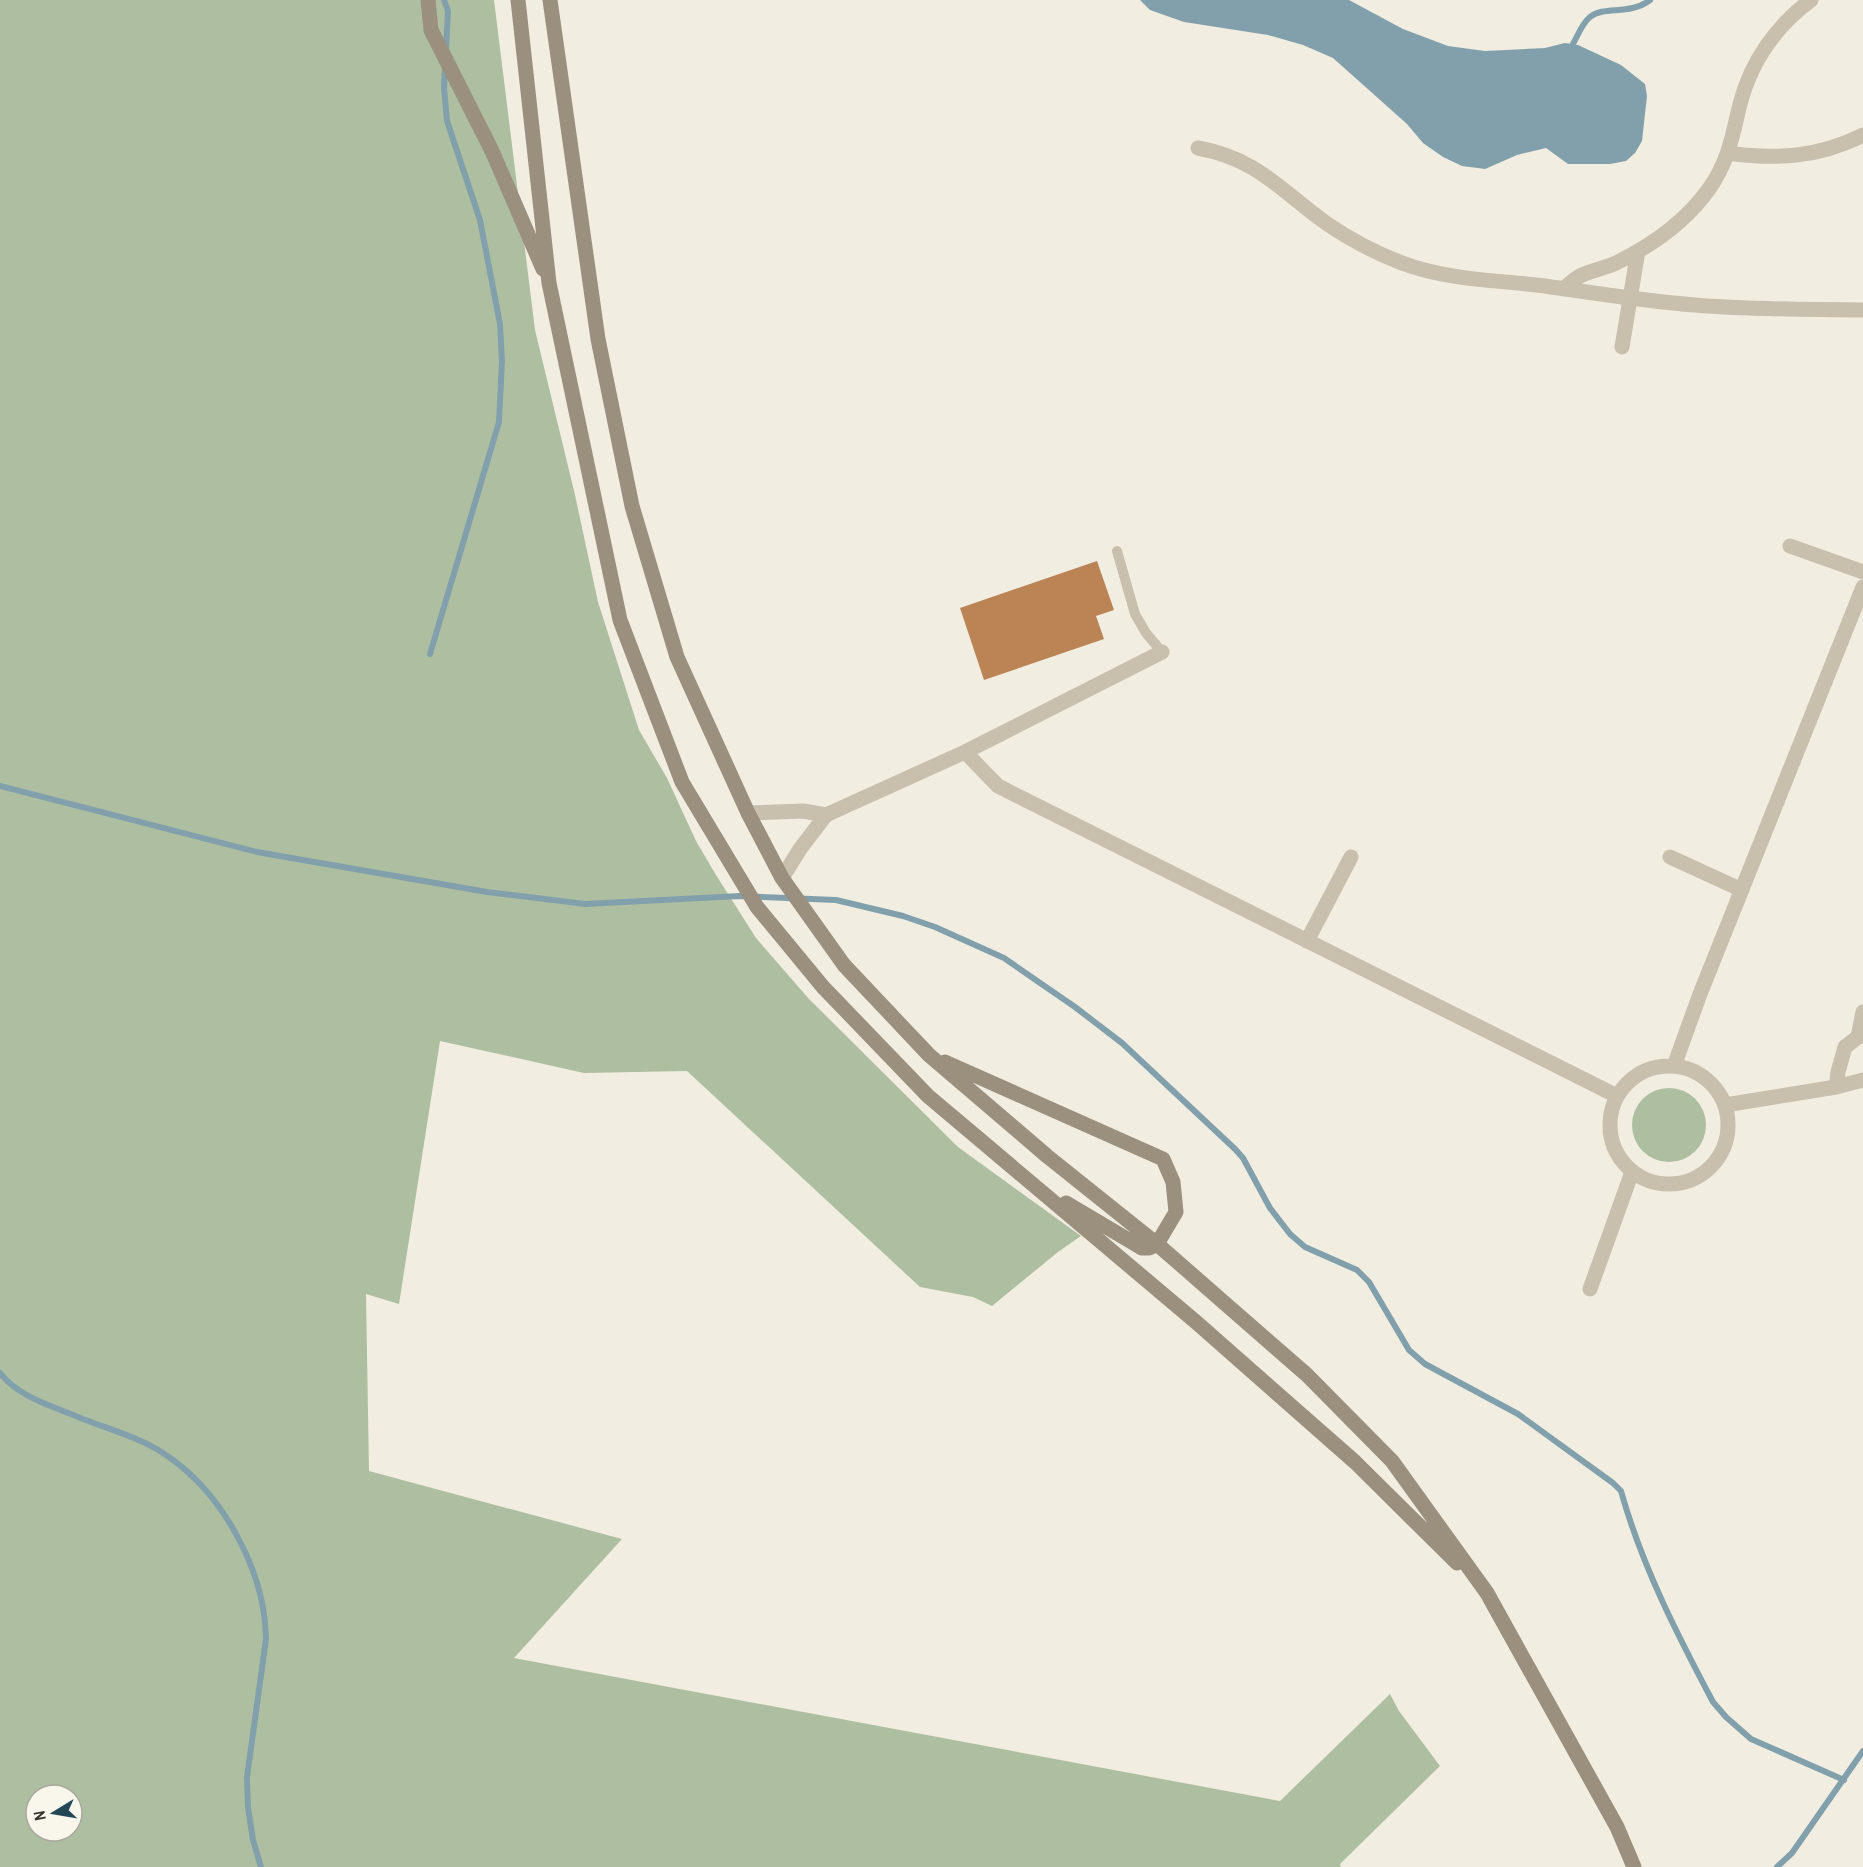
<svg xmlns="http://www.w3.org/2000/svg" width="1863" height="1867" viewBox="0 0 1863 1867" font-family="'Archivo Narrow',sans-serif">
<style>
.green{fill:#aebfa1;fill-rule:evenodd}
.water{fill:#82a0ab}
.lines{fill:none;stroke-linecap:round;stroke-linejoin:round}
.stream{stroke:#82a0ab;stroke-width:6}
.building{fill:#ba8455}
.lane{stroke:#c8bfad;stroke-width:10}
.street{stroke:#c8bfad;stroke-width:15}
.secondary{stroke:#9b8f7e;stroke-width:15}
</style>
<rect width="100%" height="100%" fill="#f1ede0"/>
<!-- green -->
<path class="green" d="M0,0H494L535,330L575,495L598,602L639,730L667,778L696,841L716,875L756,938L809,999L958,1147L1081,1236L1058,1252L992,1306L973,1297L920,1287L687,1071L584,1073L440,1041L399,1304L366,1294L369,1471L622,1539L514,1658L1280,1801L1390,1694L1399,1711L1440,1766L1340,1864L1341,1867H0ZM36,1795H72V1831H36Z
M1632 1125a37 37 0 1 1 74 0a37 37 0 1 1-74 0Z"/>
<!-- water -->
<path class="water" d="M1140,0H1349L1403,29L1448,46L1485,51L1545,48L1565,43L1578,45L1621,65L1645,84L1647,96L1642,141L1635,153L1626,161L1610,164H1568L1546,148L1517,155L1485,169L1462,166L1443,157L1423,143L1407,124L1333,58L1303,45L1268,35L1184,22L1150,10Z"/>
<g class="lines">
<!-- stream -->
<path class="stream" d="M444,0L448,11L446,50
M1569,50C1577,40 1580,25 1590,17C1605,5 1629,16 1650,0
M430,654L499,422L502,361L500,324L480,220L447,121L444,88L445,66
M0,786L257,852L487,892L585,904L740,896L836,900L903,916L935,927L1004,958L1075,1007L1122,1043L1235,1149L1243,1158L1270,1208L1290,1234L1305,1247L1357,1270L1369,1282L1409,1350L1425,1364L1518,1414L1613,1483L1621,1491C1642,1566 1677,1634 1713,1702L1726,1717L1751,1739L1844,1780
M0,1373C19,1398 56,1407 83,1419C109,1429 140,1438 163,1453C222,1491 265,1570 266,1639L247,1777L248,1808L253,1840L261,1867
M1777,1867L1792,1853L1863,1751"/>
</g>
<!-- building -->
<path class="building" d="M1097,561L1114,610L1096,616L1104,639L984,680L960,608Z"/>
<g class="lines">
<!-- lane -->
<path class="lane" d="M1117,551L1135,614L1146,633L1162,652"/>
<!-- street -->
<path class="street" d="M1198,148C1258,159 1280,190 1326,223C1349,239 1376,253 1402,263C1444,279 1492,280 1537,285C1589,292 1642,301 1695,305C1751,310 1807,309 1863,310
M1728,153C1776,160 1820,157 1863,135
M1564,289C1569,284 1575,278 1582,275C1593,270 1606,268 1616,263C1651,246 1686,221 1709,189C1729,160 1732,137 1740,104C1751,62 1776,26 1811,0
M1622,347L1638,251
M1790,546L1863,572
M965,752L998,786L1617,1096
M748,813L803,811L826,815
M1670,857L1742,890
M782,878L800,849L826,815L965,752L1162,652
M1307,941L1351,857
M1610 1125a59 59 0 1 1 118 0a59 59 0 1 1-118 0Z
M1674,1066L1700,994L1863,587
M1836,1087L1838,1072L1845,1047L1858,1037L1863,1012
M1725,1105L1836,1087L1863,1080
M1590,1289L1632,1172"/>
<!-- secondary -->
<path class="secondary" d="M428,0L431,30L492,151L543,269
M518,0L549,283L620,620L682,782L757,907L823,987L928,1096L1196,1322L1355,1462L1457,1563
M550,0L598,339L632,506L677,657L748,813L782,878L844,965L929,1055L1047,1156L1157,1244L1307,1375L1392,1461L1487,1593L1617,1827L1634,1867
M945,1062L1163,1159L1173,1182L1176,1212L1157,1244L1149,1248H1142L1066,1203"/>
</g>
<!-- north arrow -->
<g transform="translate(54 1813) rotate(259)"><circle r="28" fill="#f9f6ec" stroke="#aba79f" stroke-width="1.5"/>
<path d="M0-4.5L10 22L0 15L-10 22Z" fill="#244755"/>
<text y="-9" font-size="16" font-weight="bold" text-anchor="middle" fill="#37312b">N</text>
</g>
</svg>
